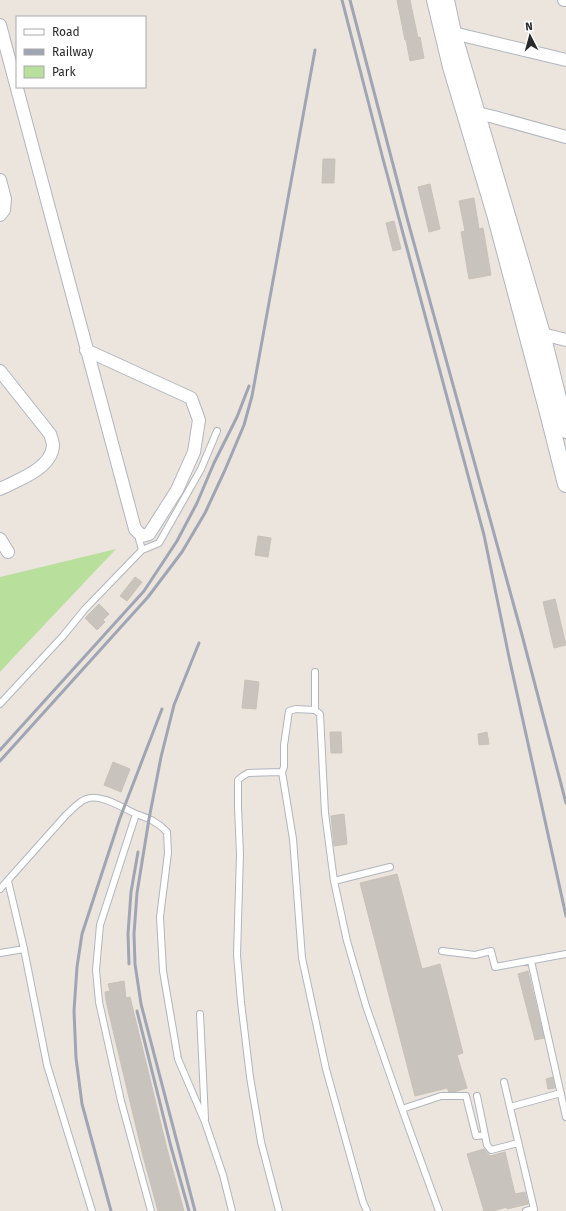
<svg xmlns="http://www.w3.org/2000/svg" width="566" height="1211" viewBox="0 0 566 1211" font-family="'Fira Sans',sans-serif">
<style>
.green{fill:#b8e09c}
.building{fill:#c8c3bc;stroke:#c8c1b7}
.lines{fill:none;stroke-linecap:round;stroke-linejoin:round}
.lane-casing{stroke:#b1b5be;stroke-width:8}
.street-casing{stroke:#b1b5be;stroke-width:14}
.secondary-casing{stroke:#b1b5be;stroke-width:18}
.lane{stroke:#fff;stroke-width:6}
.street{stroke:#fff;stroke-width:12}
.secondary{stroke:#fff;stroke-width:16}
.rail{stroke:#a0a5b4;stroke-width:3}
</style>
<rect width="100%" height="100%" fill="#ece5de"/>
<!-- green -->
<path class="green" d="M116,549L12,659L0,672V577Z"/>
<!-- building -->
<path class="building" d="M397,0H410L418,38L420,37L424,58L410,61L406,40H405Z
M323,159H335L334,183H322Z
M430,184L440,229L429,232L418,187Z
M474,198L479,229L483,228L491,275L469,279L461,232L465,231L459,201Z
M394,221L401,249L393,251L386,223Z
M258,536L271,538L268,557L255,555Z
M135,577L142,582L127,601L120,596Z
M555,599L566,645L554,648L543,602Z
M99,604L109,614L103,620L105,622L97,630L85,618Z
M245,680L259,682L256,709L242,708Z
M330,732H341L342,753H331Z
M487,732L489,744L479,745L478,734Z
M113,762L130,769L121,792L104,785Z
M344,814L347,844L334,846L331,816Z
M397,874L422,969L440,964L463,1053L457,1055L467,1088L454,1092H449L447,1088L415,1096L360,883Z
M528,971L544,1038L535,1040L518,974Z
M124,981L126,998L130,997L167,1149L184,1211H158L143,1156L106,1001L105,992L110,991L108,984Z
M553,1077L555,1088L548,1089L546,1079Z
M484,1149L490,1156L505,1152L515,1194L525,1192L528,1204L507,1209V1207L493,1211H484L467,1154Z"/>
<g class="lines">
<!-- lane casing -->
<g class="lane-casing">
<path id="lane" d="M142,550L159,543L201,469L217,431
M315,672V710
M0,704L63,636L85,609L142,550L139,539L142,536
M282,772L293,839L302,958L326,1069L363,1202L367,1211
M136,814C148,818 158,822 167,832L168,853L160,917L163,971L178,1059L205,1122L223,1175L232,1211
M8,881L24,949
M334,881L390,867
M0,889L66,815C72,810 78,802 86,799C100,793 123,808 136,814L100,925L96,970L99,1002L121,1101L151,1211
M442,951L475,955L491,951L495,967L566,954
M0,953L24,949L47,1065L92,1211
M531,961L566,1117
M200,1014L205,1119
M504,1082L534,1209L526,1211
M477,1096L487,1145L491,1150L518,1143
M510,1107L561,1093
M402,1109L441,1096H466L476,1136L485,1135
M279,1211L261,1142L250,1077L241,1002L237,955L240,854L238,807V780L243,776L248,773L282,772L284,767V745L289,711L296,709L315,710L320,714L325,813L334,881L347,941L366,1006L402,1109L439,1211"/>
</g>
<!-- street casing -->
<g class="street-casing">
<path id="street" d="M564,0H566
M0,25C44,194 89,362 135,529L142,536L149,534L177,490L194,452L199,420L191,398L86,350
M447,32L453,33L566,60
M471,114L477,113L494,117L566,137
M0,180L5,199L4,210L0,215
M536,335L542,334L566,340
M0,371L50,434C51,437 53,442 53,446C51,469 18,480 0,489
M0,539L8,552"/>
</g>
<!-- secondary casing -->
<g class="secondary-casing">
<path id="secondary" d="M435,0L451,67L495,214L547,409L566,484
M446,0L453,33L542,334L566,430"/>
</g>
<!-- lane -->
<use href="#lane" class="lane"/>
<!-- street -->
<use href="#street" class="street"/>
<!-- secondary -->
<use href="#secondary" class="secondary"/>
<!-- rail -->
<path class="rail" d="M342,0L383,159L484,535L509,657L566,916
M350,0L407,218L522,635L566,803
M0,750L144,591L177,541L197,503L214,463L237,417L249,386
M0,761L148,597L182,552L205,513L225,470L244,425L252,396L315,50
M129,964L128,934L131,892L138,852
M137,1011L171,1147L189,1211
M111,1211L82,1104L76,1058L74,1011L77,967L82,934L120,818L162,709
M195,1211L141,1004L135,964L134,934L137,893L149,819L161,757L174,705L199,643"/>
</g>
<!-- legend -->
<rect x="16" y="16" width="130" height="72" fill="#ffffff" stroke="#aaaaaa"/>
<rect x="24" y="29" width="20" height="6" fill="#ffffff" stroke="#aaaaaa"/>
<text x="52" y="36" font-size="12" fill="#2b2b2b">Road</text>
<rect x="24" y="49" width="20" height="6" fill="#a0a5b4" stroke="#aaaaaa"/>
<text x="52" y="56" font-size="12" fill="#2b2b2b">Railway</text>
<rect x="24" y="66" width="20" height="12" fill="#b8e09c" stroke="#aaaaaa"/>
<text x="52" y="76" font-size="12" fill="#2b2b2b">Park</text>
<!-- north arrow -->
<g transform="translate(530 36) rotate(354)" stroke="#ffffff" stroke-width="3" paint-order="stroke">
<path d="M0-3L7 15L0 10L-7 15Z" fill="#2b2b2b"/>
<text y="-6" font-size="11" font-weight="bold" text-anchor="middle" fill="#2b2b2b">N</text>
</g>
</svg>
